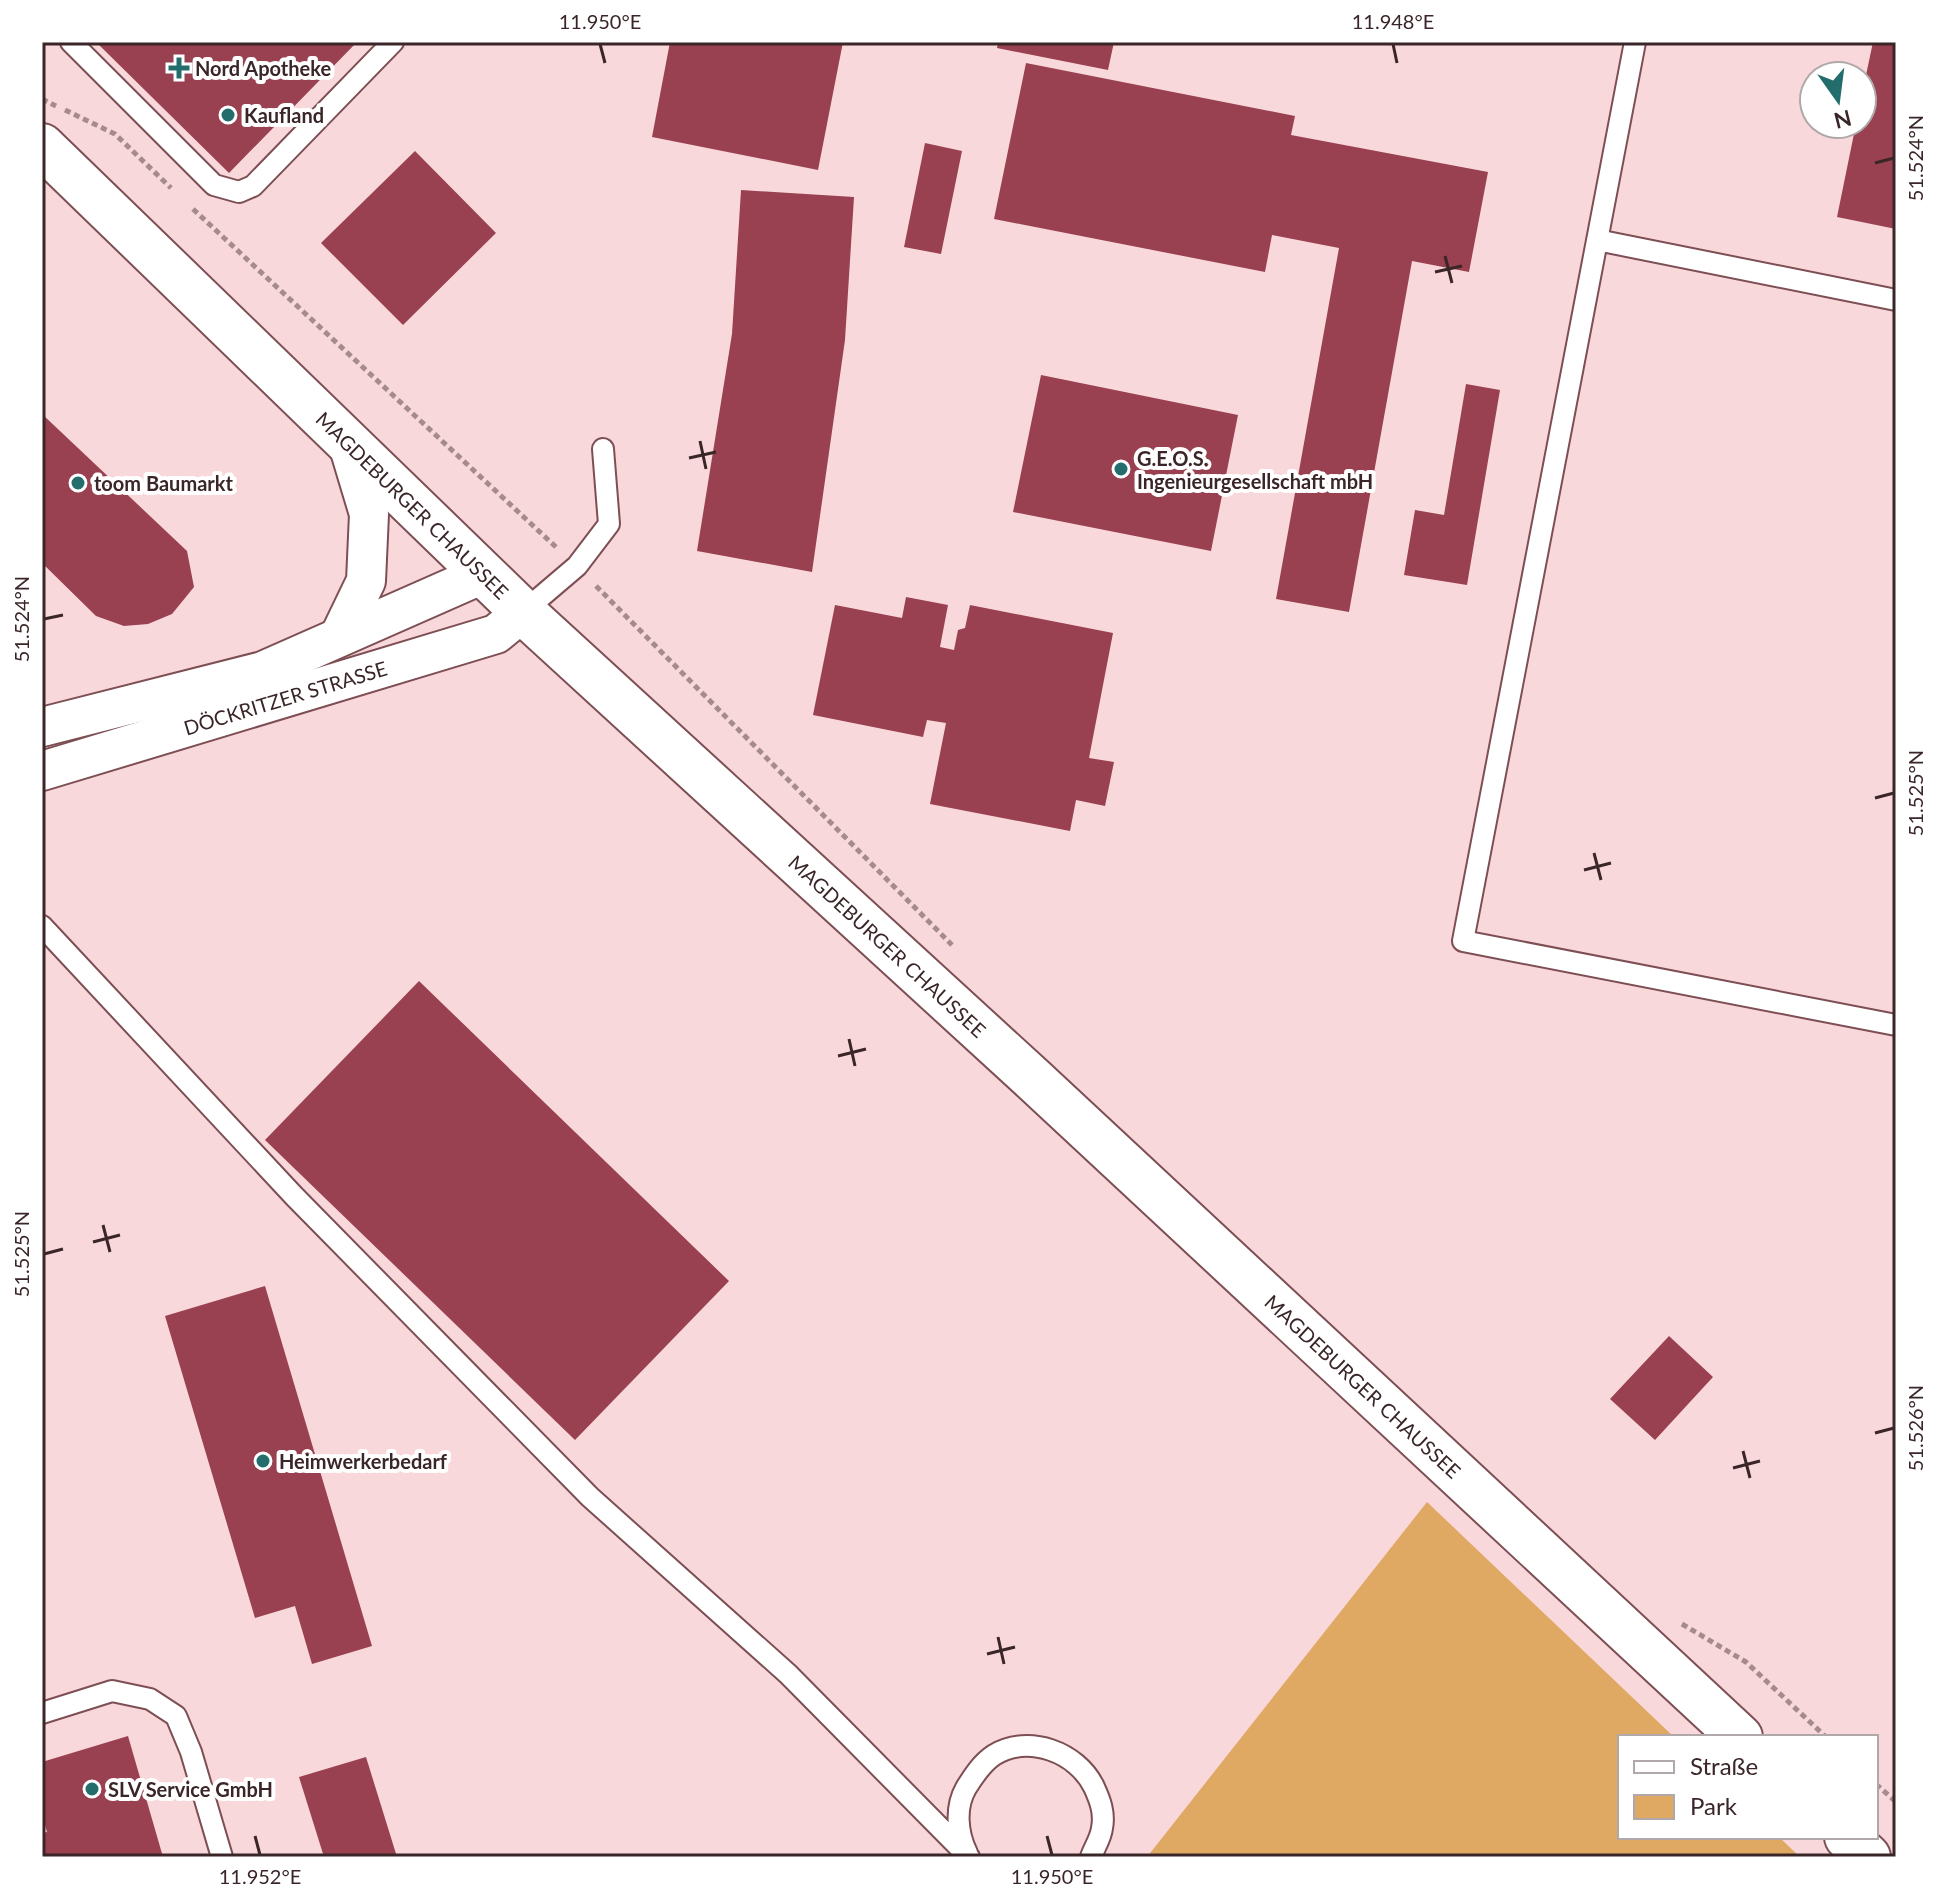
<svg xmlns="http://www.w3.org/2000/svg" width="1938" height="1899" viewBox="0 0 1938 1899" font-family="Lato,sans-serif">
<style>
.green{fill:#e0a963}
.building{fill:#994150}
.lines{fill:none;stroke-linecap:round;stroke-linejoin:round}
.service-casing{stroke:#7d4f54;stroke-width:24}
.minor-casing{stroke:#7d4f54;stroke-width:42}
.secondary-casing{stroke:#7d4f54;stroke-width:48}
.path{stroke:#a68b8d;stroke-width:5;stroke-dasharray:6 4;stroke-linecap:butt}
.service{stroke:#fff;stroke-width:20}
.minor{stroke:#fff;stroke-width:38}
.secondary{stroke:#fff;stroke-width:44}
.ticks{fill:none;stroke:#3a2628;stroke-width:3}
.poi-dot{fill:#236e6c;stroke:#fff;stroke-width:3}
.labels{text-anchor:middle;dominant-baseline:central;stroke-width:8;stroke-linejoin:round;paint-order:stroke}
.poi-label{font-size:20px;font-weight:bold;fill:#3a2628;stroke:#fff;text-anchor:start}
.street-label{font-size:20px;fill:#3a2628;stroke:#fff}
.neatline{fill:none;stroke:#3a2628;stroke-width:3}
.ticks-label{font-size:20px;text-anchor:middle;fill:#3a2628}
</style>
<rect width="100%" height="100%" fill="#f9d8db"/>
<!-- green -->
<path class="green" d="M1427,1502L1674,1737H1620V1837H1779L1800,1857H1147Z"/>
<!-- building -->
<path class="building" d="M96,42H357L229,173Z
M670,42H843L818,170L652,137Z
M998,42H1114L1108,70L997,48Z
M1873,42H1896V229L1837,217L1856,124H1862V94Z
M1026,63L1295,116L1291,135L1488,172L1469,272L1412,261L1349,612L1276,599L1339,248L1272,235L1265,272L994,219Z
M925,143L962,151L941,254L904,247Z
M415,151L496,233L403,325L321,243Z
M741,190L854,197L845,340L812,572L697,551L732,334Z
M1041,375L1238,415L1211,551L1013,512Z
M1466,384L1500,390L1467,585L1404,575L1415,510L1444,515Z
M42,414L187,551L194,587L172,614L148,624L124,626L96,616L42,563Z
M906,597L948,605L940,647L954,650L958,630L965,628L970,605L1113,633L1089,758L1114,762L1105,806L1076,800L1070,831L930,804L946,723L927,720L923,737L813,715L835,605L902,618Z
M419,981L729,1281L575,1440L265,1140Z
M265,1286L372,1646L312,1664L295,1606L255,1618L165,1316Z
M1669,1336L1713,1377L1655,1440L1610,1399Z
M128,1736L163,1857H42V1833L47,1832L42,1815V1762Z
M366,1757L397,1857H324L299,1777Z"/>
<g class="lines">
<!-- service casing -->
<g class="service-casing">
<path id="service" d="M71,42L214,185L239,192L253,186L393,42
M1635,42L1463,941L1896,1025
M1597,240L1896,300
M523,612L577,566L609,524L603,449
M42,926L294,1196L590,1497L788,1674L969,1857
M42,1713L112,1691L150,1699L176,1716L191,1752L222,1857
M967,1853C957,1833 955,1807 966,1788C974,1775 982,1763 994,1755C1029,1734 1077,1752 1094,1787C1100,1800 1105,1813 1102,1828C1101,1838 1094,1848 1091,1857"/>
</g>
<!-- minor casing -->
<g class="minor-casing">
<g id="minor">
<path d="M339,637L366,581L369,514L348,444"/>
<path d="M42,727L263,671L483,574"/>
<path id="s1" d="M42,771L496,634L523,612"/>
</g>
</g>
<!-- secondary casing -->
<g class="secondary-casing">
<g id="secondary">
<path id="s2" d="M42,146L523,612L1033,1079L1740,1737"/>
<path d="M1847,1837L1868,1857"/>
</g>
</g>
<!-- path -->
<path class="path" d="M42,99L56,106
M65,110L115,134L171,188
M193,209L557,548
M596,586L952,945
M1682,1624L1746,1662L1826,1737
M1876,1784L1896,1802"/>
<!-- service -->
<use href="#service" class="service"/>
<!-- minor -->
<use href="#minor" class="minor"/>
<!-- secondary -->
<use href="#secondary" class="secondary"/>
</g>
<!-- ticks -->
<path class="ticks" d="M600,44L605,63M1393,44L1397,63M1875,163L1894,158M1445,256L1452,283M1435,272L1462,266M700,441L706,469M689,458L716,452M44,619L63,615M1875,798L1894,793M1594,853L1601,880M1584,870L1611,863M849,1039L855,1066M838,1056L866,1049M103,1225L110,1252M93,1242L120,1235M44,1254L63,1249M1875,1433L1894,1428M1743,1451L1750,1478M1733,1468L1760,1461M998,1637L1004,1664M987,1654L1015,1647M255,1836L260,1855M1047,1836L1052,1855"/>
<!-- markers -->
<g class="poi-dot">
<path d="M175 56h8v8h8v8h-8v8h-8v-8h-8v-8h8z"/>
<circle cx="228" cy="115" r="8"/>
<circle cx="1121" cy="469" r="8"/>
<circle cx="78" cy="483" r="8"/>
<circle cx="263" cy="1461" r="8"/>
<circle cx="92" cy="1789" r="8"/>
</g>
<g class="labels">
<!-- poi labels -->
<g class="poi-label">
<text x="195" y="68">Nord Apotheke</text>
<text x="244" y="115">Kaufland</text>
<text x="1137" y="458">G.E.O.S.<tspan x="1137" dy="23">Ingenieurgesellschaft mbH</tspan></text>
<text x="94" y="483">toom Baumarkt</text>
<text x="279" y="1461">Heimwerkerbedarf</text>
<text x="108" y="1789">SLV Service GmbH</text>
</g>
<!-- street labels -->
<g class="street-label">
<text stroke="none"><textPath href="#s2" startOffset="516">MAGDEBURGER CHAUSSEE</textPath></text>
<text stroke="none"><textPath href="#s1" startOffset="254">DÖCKRITZER STRASSE</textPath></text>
<text stroke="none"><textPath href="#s2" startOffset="1164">MAGDEBURGER CHAUSSEE</textPath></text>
<text stroke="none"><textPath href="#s2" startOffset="1812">MAGDEBURGER CHAUSSEE</textPath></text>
</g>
</g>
<!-- border -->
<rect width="1938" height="1899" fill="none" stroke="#ffffff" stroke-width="88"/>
<!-- legend -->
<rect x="1618" y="1735" width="260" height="104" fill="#ffffff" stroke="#b0a8a9" stroke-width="2"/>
<rect x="1634" y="1761" width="40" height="12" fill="#ffffff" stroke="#b0a8a9" stroke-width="2"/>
<text x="1690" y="1775" font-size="24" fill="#3a2628">Straße</text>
<rect x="1634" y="1795" width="40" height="24" fill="#e0a963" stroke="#b0a8a9" stroke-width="2"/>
<text x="1690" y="1815" font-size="24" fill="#3a2628">Park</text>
<!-- north arrow -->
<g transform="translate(1838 100) rotate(166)"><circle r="38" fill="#ffffff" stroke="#b0a8a9" stroke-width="2"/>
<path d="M0-6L14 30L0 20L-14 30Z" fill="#236e6c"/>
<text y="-12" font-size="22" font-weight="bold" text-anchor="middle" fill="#3a2628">N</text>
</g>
<rect x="44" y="44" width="1850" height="1811" class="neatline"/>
<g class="ticks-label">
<text x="600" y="29">11.950°E</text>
<text x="1393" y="29">11.948°E</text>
<text transform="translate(1916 158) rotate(-90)" y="7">51.524°N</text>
<text transform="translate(22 619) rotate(-90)" y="7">51.524°N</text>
<text transform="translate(1916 793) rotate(-90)" y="7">51.525°N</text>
<text transform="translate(22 1254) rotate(-90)" y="7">51.525°N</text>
<text transform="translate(1916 1428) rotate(-90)" y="7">51.526°N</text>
<text x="260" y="1884">11.952°E</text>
<text x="1052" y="1884">11.950°E</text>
</g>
</svg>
